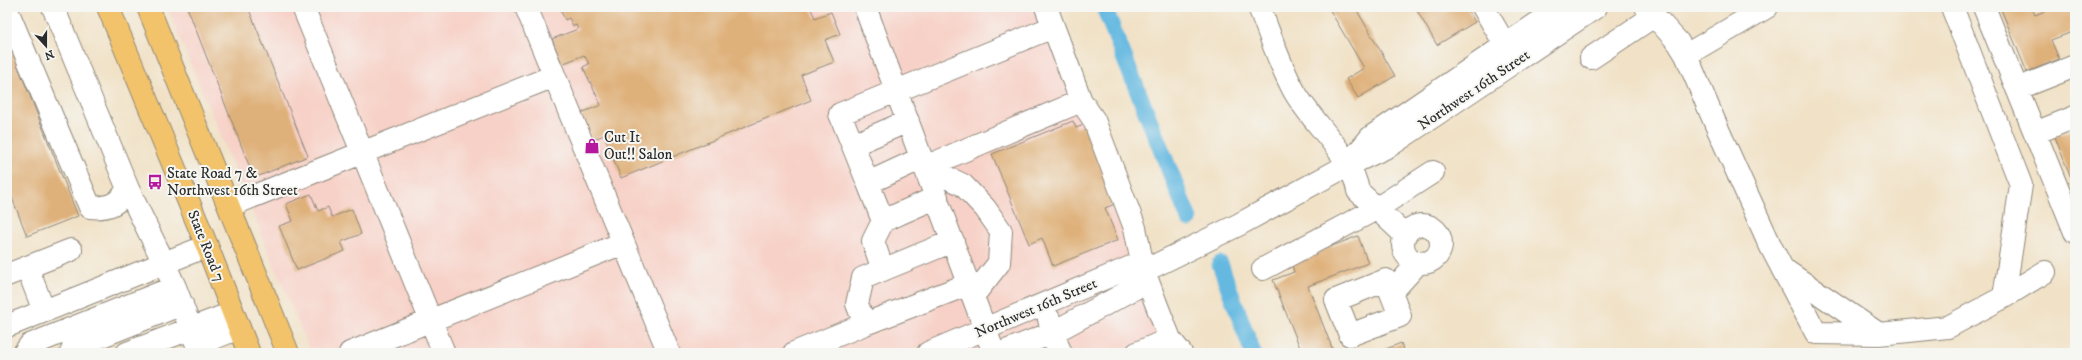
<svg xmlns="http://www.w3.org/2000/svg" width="2082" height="360" viewBox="0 0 2082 360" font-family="'IM FELL DW Pica',serif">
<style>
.built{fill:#f7d1c7}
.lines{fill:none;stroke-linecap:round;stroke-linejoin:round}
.canal{stroke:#65b9e1;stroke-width:17}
.building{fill:#dfb17a}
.minor-casing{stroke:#8e8679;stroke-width:24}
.major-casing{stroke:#8e8679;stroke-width:24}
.minor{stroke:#fff;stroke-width:22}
.major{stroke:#f2c36a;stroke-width:22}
.labels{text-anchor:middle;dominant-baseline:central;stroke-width:4;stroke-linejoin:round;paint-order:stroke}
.street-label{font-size:15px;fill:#2b2b2b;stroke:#f6f6f2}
.poi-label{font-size:15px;fill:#2b2b2b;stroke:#f6f6f2;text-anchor:start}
</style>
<rect width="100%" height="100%" fill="#f6f6f2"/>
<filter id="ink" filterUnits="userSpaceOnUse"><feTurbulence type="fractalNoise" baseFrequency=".025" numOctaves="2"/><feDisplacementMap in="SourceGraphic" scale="8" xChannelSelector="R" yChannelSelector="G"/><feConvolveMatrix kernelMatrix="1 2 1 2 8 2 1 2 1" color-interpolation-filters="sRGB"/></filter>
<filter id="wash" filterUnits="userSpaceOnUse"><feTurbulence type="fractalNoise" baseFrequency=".012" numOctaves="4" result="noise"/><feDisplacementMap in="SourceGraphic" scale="16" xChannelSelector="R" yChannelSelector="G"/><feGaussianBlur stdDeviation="0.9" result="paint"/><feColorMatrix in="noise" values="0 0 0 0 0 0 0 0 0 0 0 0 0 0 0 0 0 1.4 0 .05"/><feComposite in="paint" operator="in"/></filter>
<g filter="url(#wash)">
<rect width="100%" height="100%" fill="#f1e2c7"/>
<!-- built -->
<path class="built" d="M167,7H1049L1182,353H311Z"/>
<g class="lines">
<!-- canal -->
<path class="canal" d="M1104,7L1189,219
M1220,264L1253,353"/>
</g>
<g id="blocks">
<!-- building -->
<path class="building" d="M187,7H248L308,156L254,178Z
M559,7H810L815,18L831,12L840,34L825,40L834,62L801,75L811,100L621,178L604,135L592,140L581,113L601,105L583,67L589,64L587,60L584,55L562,64L552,39L578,29L576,25L573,26L569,18L565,20Z
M1328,7H1355L1395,76L1358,98L1346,79L1364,68Z
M1415,7H1442L1446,12L1454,7H1466L1475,22L1437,45Z
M2000,7H2032L2035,15L2055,7H2075V31L2051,40L2059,59L2027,72Z
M7,39L78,216L27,236L7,185Z
M1073,121L1076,128L1084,125L1115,204L1105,208L1118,240L1053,266L1042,238L1029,244L992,154Z
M2075,129V189L2055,137Z
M311,194L318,211L328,207L332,217L352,209L361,234L341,242L345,251L297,270L279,226L293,221L286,204Z
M1358,236L1368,263L1308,286L1334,353H1302L1273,280L1294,272L1291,262Z
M1401,343L1405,353H1376Z"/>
</g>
</g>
<g filter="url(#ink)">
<use href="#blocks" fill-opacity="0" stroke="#8e8679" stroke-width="1"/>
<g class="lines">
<!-- minor casing -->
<g class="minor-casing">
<path id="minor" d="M303,7L444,353
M526,7L669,353
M865,7L994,353
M1046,7L1081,101L1094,120L1135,228L1144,271L1157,306L1170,339L1181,353
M1259,7C1270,34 1279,63 1293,89C1309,120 1353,156 1358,191L1405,235
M1483,7L1513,58
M1646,7L1678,42L1686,55L1716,125L1771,247L1816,333L1879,334L1948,327L2004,297L2045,272
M1952,7L2021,185L2004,297
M1984,7L2075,232
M7,10L90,207C109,209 118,204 128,189L53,7
M1686,55L1767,7
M1591,58L1654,16
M2017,89L2075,66
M2035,133L2075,117
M853,145L908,121
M1351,161L1371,137L1561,7
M925,167L963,185L985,208L1001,231L999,263L973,296
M925,167L1081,101
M868,183L840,114L1053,27
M229,206L554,76
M883,221L868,183L922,158
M1403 244a19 19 0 1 1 38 0a19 19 0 1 1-38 0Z
M953,241L863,278L857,304L865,324L969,284
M27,267L44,311
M1263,269L1376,209L1433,172
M883,270L873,241L883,221L937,197
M1786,271L1879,334
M7,275L71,250
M1391,293L1400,316L1350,335L1336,300L1386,280L1391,293L1419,262
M1049,319L1052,333L1061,353
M7,326L164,263L128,189
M197,345L175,287L164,263L207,246
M24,353L30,345L175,287
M71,353L74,347L182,304
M127,353L232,313
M197,353V345L239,328
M350,353L623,243
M794,353L865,324
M928,353L1131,267L1144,271L1238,225L1348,165L1389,146L1596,7
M1001,353L1052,333L1139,286L1144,271
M1137,353L1170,339"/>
</g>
<!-- major casing -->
<g class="major-casing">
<path id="major" d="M108,7L207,246L249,353
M148,7L288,353"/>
</g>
<!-- minor -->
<use href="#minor" class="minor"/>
<!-- major -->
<use href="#major" class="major"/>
</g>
</g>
<!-- icons -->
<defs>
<g id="shop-bare" transform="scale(1.2)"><path d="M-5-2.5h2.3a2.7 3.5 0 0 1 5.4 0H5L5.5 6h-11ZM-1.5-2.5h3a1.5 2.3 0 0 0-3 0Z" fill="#b5179e" stroke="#f6f6f2" stroke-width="2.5" paint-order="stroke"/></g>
<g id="bus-bare" transform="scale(1.2)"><path d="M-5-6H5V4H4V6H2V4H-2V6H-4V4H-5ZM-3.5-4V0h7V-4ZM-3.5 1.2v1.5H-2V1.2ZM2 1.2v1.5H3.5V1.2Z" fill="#b5179e" stroke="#f6f6f2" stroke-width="2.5" paint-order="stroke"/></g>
</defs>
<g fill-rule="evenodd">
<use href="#shop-bare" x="592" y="146"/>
<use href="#bus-bare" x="155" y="182"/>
</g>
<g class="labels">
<!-- street labels -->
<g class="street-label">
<text transform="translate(1474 90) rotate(-34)">Northwest 16th Street</text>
<text transform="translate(206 246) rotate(68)">State Road 7</text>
<text transform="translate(1036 308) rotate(-23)">Northwest 16th Street</text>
</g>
<!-- poi labels -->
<g class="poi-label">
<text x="604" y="137">Cut It<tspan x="604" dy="17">Out!! Salon</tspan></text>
<text x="167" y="173">State Road 7 &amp;<tspan x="167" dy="17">Northwest 16th Street</tspan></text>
</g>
</g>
<!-- margin -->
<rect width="2082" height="360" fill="none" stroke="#f6f6f2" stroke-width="24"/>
<!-- north arrow -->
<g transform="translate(46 46) rotate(159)" stroke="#f6f6f2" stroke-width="3" paint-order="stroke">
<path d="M0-3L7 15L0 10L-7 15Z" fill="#2b2b2b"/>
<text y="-6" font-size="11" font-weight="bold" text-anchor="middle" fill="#2b2b2b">N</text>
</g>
</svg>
